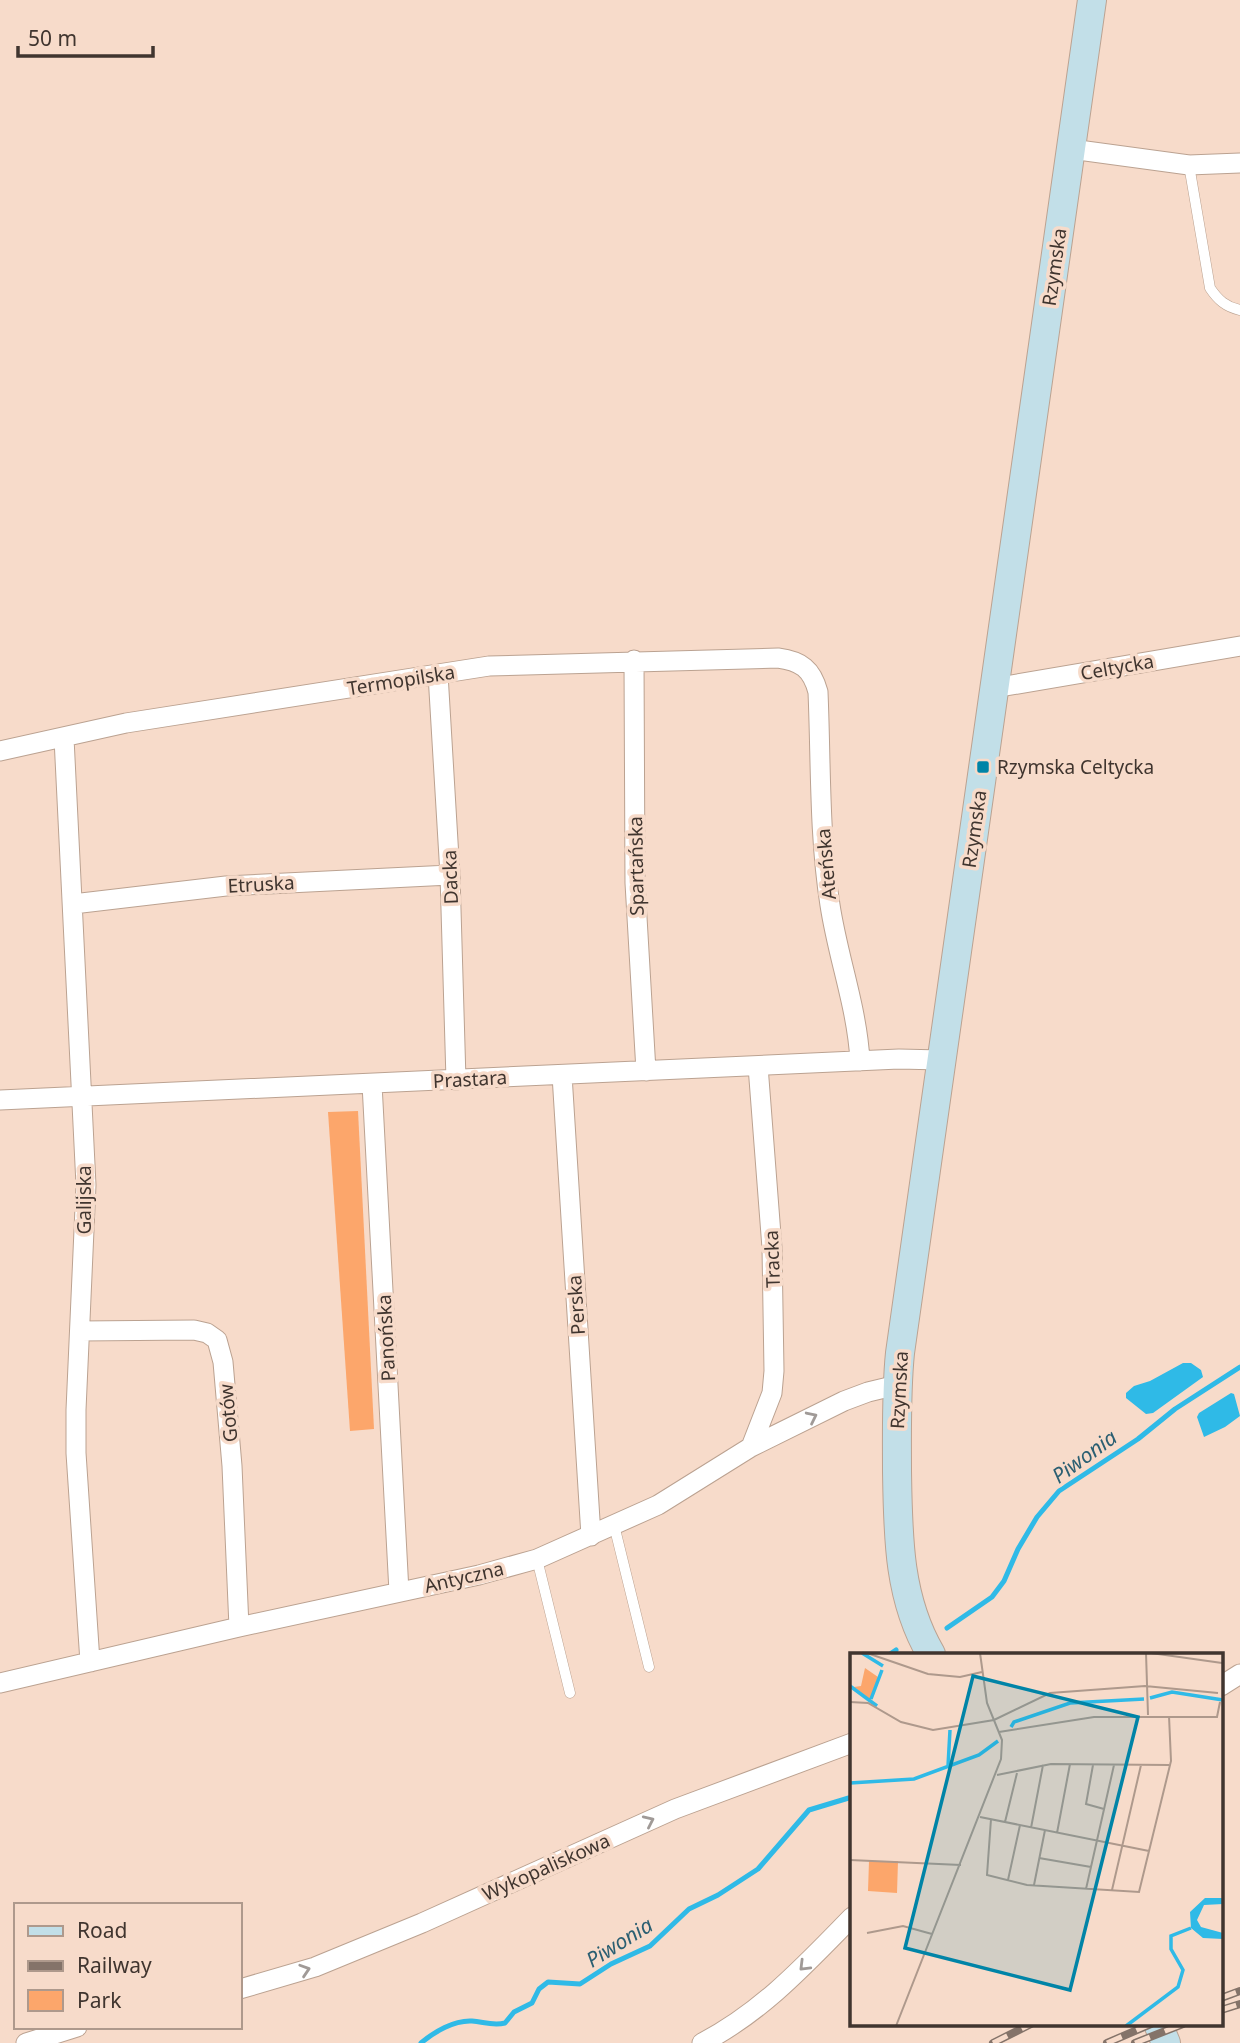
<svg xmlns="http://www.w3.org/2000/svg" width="1240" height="2043" viewBox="0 0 1240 2043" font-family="'Noto Sans',sans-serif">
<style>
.green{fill:#fca66b}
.water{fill:#2fbae7}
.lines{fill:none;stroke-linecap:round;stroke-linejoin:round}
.stream{stroke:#2fbae7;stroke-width:5}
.service-casing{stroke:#bba291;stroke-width:11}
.minor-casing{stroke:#bba291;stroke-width:21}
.secondary-casing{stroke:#bba291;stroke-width:30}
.service{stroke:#fff;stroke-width:10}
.minor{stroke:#fff;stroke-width:19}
.secondary{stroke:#c2dfe8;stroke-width:28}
.rail-casing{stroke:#847369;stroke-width:8}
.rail{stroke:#f7dbca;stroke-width:5;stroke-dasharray:16;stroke-linecap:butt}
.oneway{stroke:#a09a97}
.poi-dot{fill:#0084a7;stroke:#f7dbca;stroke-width:2.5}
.labels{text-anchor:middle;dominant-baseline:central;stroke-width:7;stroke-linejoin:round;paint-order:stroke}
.street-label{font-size:19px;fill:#40352f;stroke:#f7dbca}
.poi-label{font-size:19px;fill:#40352f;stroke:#f7dbca;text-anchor:start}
.water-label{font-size:21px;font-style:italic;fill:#2b5f72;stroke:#f7dbca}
.inset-river{fill:none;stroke:#2fbae7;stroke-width:3.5}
.inset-road{fill:none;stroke:#ae998c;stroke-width:2}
.view{fill:#0084a7;fill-opacity:0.15;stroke:#0084a7;stroke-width:3.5}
.inset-edge{fill:none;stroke:#40352f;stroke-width:3.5}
</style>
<rect width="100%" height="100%" fill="#f7dbca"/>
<!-- green -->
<path class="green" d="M358,1111L374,1429L350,1431L328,1112Z"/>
<!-- water -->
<path class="water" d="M1183,1363H1191L1201,1370L1203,1377L1153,1413L1146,1414L1126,1398V1393L1134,1386L1150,1381Z
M1231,1393L1234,1394L1240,1416L1225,1427L1204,1437L1197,1417L1199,1413Z"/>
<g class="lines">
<!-- stream -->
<path class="stream" d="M947,1628L992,1597L1004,1581L1018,1549L1037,1517L1059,1491L1138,1439L1175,1409L1240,1367
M890,1654L896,1650
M421,2043C434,2032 454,2020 472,2021C484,2022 493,2026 505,2023L514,2012L532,2003L539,1989L548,1982L580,1984L611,1964L650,1946L689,1909L718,1895L758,1869L809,1810L852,1797"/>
<!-- service casing -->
<g class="service-casing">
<path id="service" d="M1189,165L1210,288C1218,300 1226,307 1240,310
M614,1525L649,1667
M537,1559L570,1693"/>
</g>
<!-- minor casing -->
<g class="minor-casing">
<path id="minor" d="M1071,149L1189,165L1240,163
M634,660L635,883L646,1071
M438,674L450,875L456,1080
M994,688L1240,646
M64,738L86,1185L76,1410V1453L90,1662
M0,751L126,723L489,666L778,658C801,661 812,669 818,692C821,763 819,835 830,905C838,958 857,1007 860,1061
M73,904L226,886L450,875
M562,1075L591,1536
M372,1084L399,1592
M0,1100L899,1059L941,1060
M80,1331L194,1330L207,1333L217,1340L223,1362L232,1466L239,1627
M751,1447L772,1393L774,1371L772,1248L758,1066
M0,1683L239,1627L479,1575L537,1559L658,1505L751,1447L844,1401L868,1392L897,1385
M1221,1686L1240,1674
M240,1989L315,1967L422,1923L675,1809L852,1743
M26,2043L77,2027
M702,2043C762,2012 805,1965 852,1917"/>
</g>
<!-- secondary casing -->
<g class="secondary-casing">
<path id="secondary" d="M931,1654C898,1598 898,1535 897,1471C897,1432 896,1392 900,1353L1092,0
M1158,2024L1166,2043"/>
</g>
<!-- service -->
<use href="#service" class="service"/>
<!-- minor -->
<use href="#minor" class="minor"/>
<!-- secondary -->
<use href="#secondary" class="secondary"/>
<!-- rail casing -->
<g class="rail-casing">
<path id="rail" d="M1221,1998L1240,1991
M1221,2010L1240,2004
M993,2043L1031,2024
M1107,2043L1151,2024
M1135,2043L1183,2024"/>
</g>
<!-- rail -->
<use href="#rail" class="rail"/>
</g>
<!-- one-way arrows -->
<defs><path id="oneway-chevron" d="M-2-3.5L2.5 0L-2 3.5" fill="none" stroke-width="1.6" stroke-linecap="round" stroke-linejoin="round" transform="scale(1.75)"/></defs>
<g class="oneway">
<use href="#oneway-chevron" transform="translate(812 1417) rotate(-26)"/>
<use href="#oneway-chevron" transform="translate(649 1821) rotate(-25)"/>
<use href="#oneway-chevron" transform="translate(804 1966) rotate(135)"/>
<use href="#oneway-chevron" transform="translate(305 1970) rotate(-18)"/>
</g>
<!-- markers -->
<rect class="poi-dot" x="976" y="760" width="14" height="14" rx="3.5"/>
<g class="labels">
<!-- street labels -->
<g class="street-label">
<text transform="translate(1054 267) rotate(-82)">Rzymska</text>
<text transform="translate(1117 667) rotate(-10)">Celtycka</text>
<text transform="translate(401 680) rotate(-9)">Termopilska</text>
<text transform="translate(974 829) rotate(-82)">Rzymska</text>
<text transform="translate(826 864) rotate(-95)">Ateńska</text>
<text transform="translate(636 866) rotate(-91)">Spartańska</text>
<text transform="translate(450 877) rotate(-92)">Dacka</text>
<text transform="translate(261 884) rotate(-3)">Etruska</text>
<text transform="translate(470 1079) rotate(-3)">Prastara</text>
<text transform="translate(84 1200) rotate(-90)">Galijska</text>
<text transform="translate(772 1259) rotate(-92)">Tracka</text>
<text transform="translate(576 1305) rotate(-94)">Perska</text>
<text transform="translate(386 1338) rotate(-93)">Panońska</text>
<text transform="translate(899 1390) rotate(-87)">Rzymska</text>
<text transform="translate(228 1413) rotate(-95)">Gotów</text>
<text transform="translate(464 1577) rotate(-13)">Antyczna</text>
<text transform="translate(546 1867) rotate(-24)">Wykopaliskowa</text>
</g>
<!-- poi labels -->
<g class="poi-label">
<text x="997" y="767">Rzymska Celtycka</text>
</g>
<!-- water labels -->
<g class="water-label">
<text transform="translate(1084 1456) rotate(-36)">Piwonia</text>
<text transform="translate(619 1942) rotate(-32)">Piwonia</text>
</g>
</g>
<!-- overview -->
<g transform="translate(850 1653)">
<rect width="373" height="373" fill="#f7dbca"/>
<path d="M15,15L28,24L20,46L4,34L11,33ZM19,208H48L47,240L18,238Z" fill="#fca66b"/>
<path d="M355,245H373V251L354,252L347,267L351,274L373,280V286L353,285L341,275L340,259Z" fill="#2fbae7"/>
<path class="inset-river" d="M12,0L33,13M0,33L27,53M300,45L322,39L373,47M21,46L32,17M161,74L164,69L220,50L294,46M98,113L100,77M0,130L64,126L129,102L148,88M276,373L328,334L333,317L321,296V283L341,275"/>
<path class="inset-road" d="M17,0L78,21L110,24L132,19M296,0L298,62M301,0L372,10M0,49L18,50L51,69L83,77L144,67L200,40L295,33L368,40M149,79L244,64H367L370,49M243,112L236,151L254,156M147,122L201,111L319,112M130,164L299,198M141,166L137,222L177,232L289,239L321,108L319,63M155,169L167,120M181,175L193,112M207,180L220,111M189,205L241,214M0,207L111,212M158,227L170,172M184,232L195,177M236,236L264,112M262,237L291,112M17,280L53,273L82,281M46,373L151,106L152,87L137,50L130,0"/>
<path class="view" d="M123,23L288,64L220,337L55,295Z"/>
<rect width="373" height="373" class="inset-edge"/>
</g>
<!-- legend -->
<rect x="14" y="1903" width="228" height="126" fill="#f7dbca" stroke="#ae998c" stroke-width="2"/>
<rect x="28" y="1926" width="35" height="10" fill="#c2dfe8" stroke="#ae998c" stroke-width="2"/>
<text x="77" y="1938" font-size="21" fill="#40352f">Road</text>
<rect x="28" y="1961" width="35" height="10" fill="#847369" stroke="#ae998c" stroke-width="2"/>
<text x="77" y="1973" font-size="21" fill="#40352f">Railway</text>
<rect x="28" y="1990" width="35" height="21" fill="#fca66b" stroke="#ae998c" stroke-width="2"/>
<text x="77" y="2008" font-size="21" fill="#40352f">Park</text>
<!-- scale -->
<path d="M18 46v10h135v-10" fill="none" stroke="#40352f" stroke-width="3.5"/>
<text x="28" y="46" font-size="21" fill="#40352f" stroke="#f7dbca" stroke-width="5" paint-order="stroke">50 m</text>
</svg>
